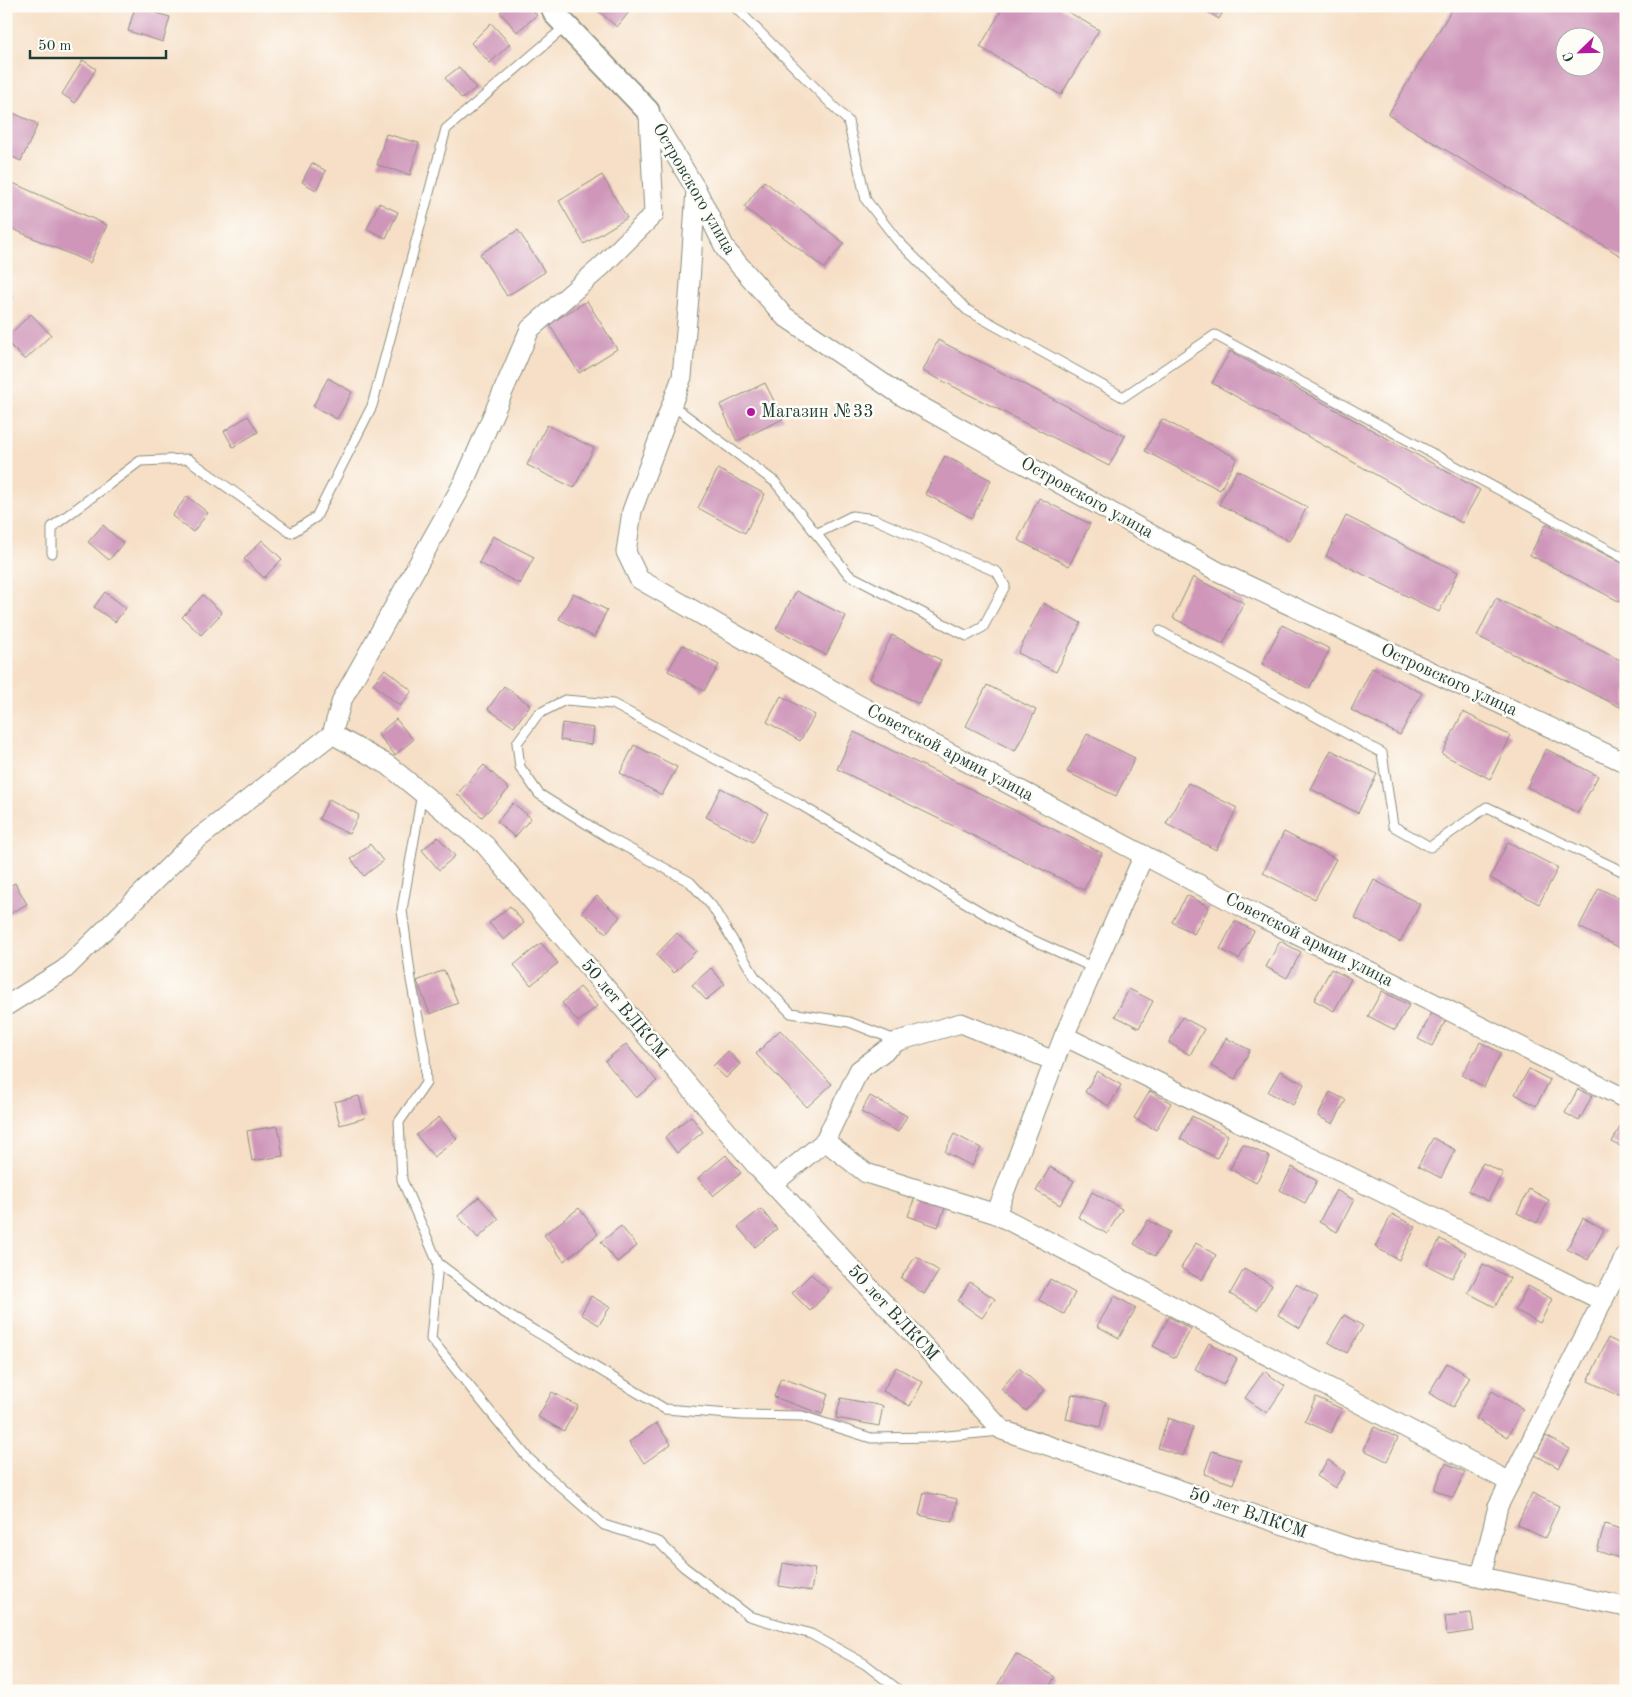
<svg xmlns="http://www.w3.org/2000/svg" width="1632" height="1697" viewBox="0 0 1632 1697" font-family="'Old Standard TT',serif">
<style>
.building{fill:#cf96ba;fill-rule:evenodd}
.lines{fill:none;stroke-linecap:round;stroke-linejoin:round}
.service-casing{stroke:#8a8e7d;stroke-width:11}
.minor-casing{stroke:#8a8e7d;stroke-width:21}
.tertiary-casing{stroke:#8a8e7d;stroke-width:25}
.service{stroke:#fff;stroke-width:9}
.minor{stroke:#fff;stroke-width:19}
.tertiary{stroke:#fff;stroke-width:22}
.poi-dot{fill:#b5179e;stroke:#fdfcf7;stroke-width:2}
.labels{text-anchor:middle;dominant-baseline:central;stroke-width:5;stroke-linejoin:round;paint-order:stroke}
.street-label{font-size:18px;fill:#1f3d34;stroke:#fdfcf7}
.poi-label{font-size:18px;fill:#1f3d34;stroke:#fdfcf7;text-anchor:start}
</style>
<rect width="100%" height="100%" fill="#fdfcf7"/>
<filter id="ink" filterUnits="userSpaceOnUse"><feTurbulence type="fractalNoise" baseFrequency=".02" numOctaves="2"/><feDisplacementMap in="SourceGraphic" scale="10" xChannelSelector="R" yChannelSelector="G"/><feConvolveMatrix kernelMatrix="1 2 1 2 8 2 1 2 1" color-interpolation-filters="sRGB"/></filter>
<filter id="wash" filterUnits="userSpaceOnUse"><feTurbulence type="fractalNoise" baseFrequency=".0096" numOctaves="4" result="noise"/><feDisplacementMap in="SourceGraphic" scale="20" xChannelSelector="R" yChannelSelector="G"/><feGaussianBlur stdDeviation="1.12" result="paint"/><feColorMatrix in="noise" values="0 0 0 0 0 0 0 0 0 0 0 0 0 0 0 0 0 1.4 0 .05"/><feComposite in="paint" operator="in"/></filter>
<g filter="url(#wash)">
<rect width="100%" height="100%" fill="#f6dfc6"/>
<g id="blocks">
<!-- building -->
<path class="building" d="M506,6H529L537,15L517,32L500,12Z
M598,6H634L617,27L596,9Z
M1004,6H1058L1099,30L1061,95L980,47Z
M1198,6H1226L1219,19Z
M1454,6H1626V259L1388,115ZM1564,38H1594V68H1564Z
M135,7L170,17L163,42L128,31Z
M491,23L510,44L490,63L471,43Z
M83,60L96,69L75,103L62,94Z
M459,67L476,88L462,99L445,78Z
M6,110L38,124L21,161L6,154Z
M386,134L419,143L410,175L377,165Z
M312,163L326,171L316,190L302,182Z
M602,175L627,218L584,244L559,201Z
M6,180L107,225L90,263L6,226Z
M764,181L844,243L824,268L744,207Z
M379,203L398,212L386,238L367,229Z
M518,230L545,272L507,296L480,254Z
M6,291L12,295L6,303Z
M587,301L617,349L579,373L549,324Z
M31,314L51,335L25,360L6,341V338Z
M938,340L1125,436L1109,466L923,371Z
M1230,351L1480,490L1462,523L1212,383Z
M328,378L352,392L337,419L313,406Z
M765,383L783,419L737,441L720,405Z
M248,416L258,432L233,447L224,431Z
M1162,419L1237,458L1220,490L1145,451Z
M547,425L594,448L574,488L527,465Z
M945,456L991,480L972,518L925,494Z
M718,469L765,494L745,533L698,508Z
M1237,470L1307,507L1289,541L1219,504Z
M187,496L208,513L193,532L172,516Z
M1039,498L1090,524L1069,566L1018,540Z
M1346,516L1458,572L1439,612L1326,556Z
M1546,524L1626,565V605L1530,555Z
M103,525L123,543L109,560L88,542Z
M493,536L534,557L520,584L479,563Z
M262,540L282,559L264,578L244,559Z
M1193,577L1244,603L1223,644L1173,618Z
M796,591L846,616L826,655L776,629Z
M105,592L126,608L115,622L94,607Z
M573,593L607,610L594,637L559,619Z
M203,595L222,613L201,635L182,617Z
M1496,598L1626,663V710L1477,636Z
M1043,603L1081,623L1056,672L1018,653Z
M1282,625L1330,649L1309,689L1262,664Z
M892,635L941,660L919,704L870,679Z
M683,645L719,665L704,691L668,671Z
M1372,668L1422,693L1400,735L1351,710Z
M385,669L412,691L400,706L373,684Z
M987,685L1036,710L1015,751L966,726Z
M504,686L530,705L514,727L488,709Z
M781,696L815,715L800,741L767,722Z
M1463,712L1511,736L1490,779L1442,754Z
M396,719L413,740L395,755L378,734Z
M562,723L594,728L592,745L560,740Z
M854,732L1102,853L1084,890L837,769Z
M1087,734L1135,758L1116,796L1067,772Z
M634,745L677,767L662,795L620,773Z
M1546,749L1598,776L1578,813L1527,787Z
M1331,750L1377,774L1358,813L1311,789Z
M484,765L509,789L482,817L457,794Z
M1188,783L1237,808L1216,850L1166,824Z
M721,788L768,813L753,842L706,817Z
M329,799L359,815L349,834L319,819Z
M513,803L531,818L515,837L497,822Z
M1284,832L1336,859L1315,899L1263,873Z
M438,837L455,856L439,870L422,850Z
M1508,842L1558,868L1539,904L1490,878Z
M370,844L383,861L364,876L351,859Z
M1374,880L1420,904L1400,942L1355,918Z
M15,883L27,904L6,916V888Z
M1599,888L1626,902V946L1624,950L1579,927Z
M1187,895L1209,907L1194,934L1172,922Z
M597,896L620,917L606,933L582,912Z
M510,906L524,923L504,940L489,923Z
M1235,921L1254,931L1239,959L1220,949Z
M677,933L696,951L674,973L656,955Z
M1280,941L1301,952L1287,978L1266,967Z
M541,943L558,963L531,985L514,965Z
M711,968L725,984L706,1000L692,985Z
M1331,969L1351,979L1334,1011L1314,1000Z
M444,970L458,1003L430,1014L417,981Z
M580,987L597,1006L578,1022L562,1003Z
M1129,989L1153,1001L1139,1028L1115,1016Z
M1382,991L1409,1005L1395,1030L1368,1016Z
M1433,1011L1447,1018L1432,1046L1418,1039Z
M1182,1017L1204,1029L1190,1055L1169,1043Z
M780,1030L832,1084L807,1107L756,1054Z
M1226,1038L1250,1050L1235,1079L1211,1066Z
M1480,1042L1501,1053L1484,1087L1462,1075Z
M626,1044L657,1081L636,1098L605,1061Z
M728,1051L740,1064L726,1078L713,1066Z
M1529,1069L1550,1080L1536,1106L1515,1094Z
M1097,1071L1121,1085L1109,1106L1085,1092Z
M1280,1071L1304,1084L1293,1105L1268,1092Z
M1578,1089L1592,1096L1579,1121L1565,1113Z
M1150,1091L1171,1103L1156,1130L1134,1118Z
M1330,1092L1346,1100L1333,1124L1318,1116Z
M359,1096L365,1118L340,1125L334,1102Z
M870,1096L907,1116L898,1132L861,1112Z
M691,1116L703,1132L677,1153L665,1137Z
M1192,1116L1228,1135L1217,1158L1180,1139Z
M1626,1116V1149L1612,1142Z
M439,1117L457,1139L434,1157L416,1135Z
M278,1126L283,1156L252,1161L247,1131Z
M954,1134L981,1148L972,1166L945,1152Z
M1433,1138L1455,1150L1441,1178L1418,1166Z
M1243,1144L1270,1157L1256,1183L1230,1169Z
M726,1155L741,1173L713,1196L698,1178Z
M1483,1163L1503,1173L1488,1201L1468,1191Z
M1050,1167L1074,1181L1060,1205L1036,1191Z
M1292,1167L1317,1181L1305,1203L1280,1190Z
M1529,1189L1549,1200L1537,1223L1517,1213Z
M1336,1190L1354,1200L1337,1232L1319,1222Z
M1092,1192L1122,1209L1107,1234L1078,1217Z
M916,1194L946,1205L938,1227L908,1216Z
M479,1197L499,1219L478,1238L458,1216Z
M579,1208L598,1234L564,1261L544,1235Z
M761,1209L777,1229L755,1247L738,1227Z
M1392,1214L1416,1227L1399,1260L1375,1247Z
M1583,1218L1604,1230L1588,1260L1567,1249Z
M1148,1220L1170,1232L1155,1256L1134,1244Z
M621,1226L637,1246L617,1262L601,1242Z
M1440,1239L1466,1252L1452,1278L1427,1265Z
M1196,1243L1216,1255L1202,1280L1181,1268Z
M916,1256L939,1271L924,1294L901,1278Z
M1483,1264L1510,1278L1495,1307L1468,1293Z
M1244,1269L1272,1285L1257,1310L1230,1294Z
M811,1274L829,1291L810,1311L792,1293Z
M1050,1279L1075,1293L1064,1314L1039,1300Z
M970,1282L995,1299L982,1318L958,1301Z
M1296,1284L1318,1297L1300,1328L1278,1315Z
M1528,1286L1552,1299L1540,1323L1515,1310Z
M591,1296L610,1307L599,1325L581,1314Z
M1115,1296L1136,1308L1119,1338L1097,1326Z
M1344,1315L1363,1326L1347,1353L1328,1342Z
M1169,1317L1191,1329L1175,1358L1153,1346Z
M1608,1338L1626,1347V1399L1588,1381Z
M1209,1343L1237,1359L1223,1385L1195,1369Z
M1447,1363L1470,1377L1453,1407L1429,1393Z
M896,1367L923,1382L910,1406L883,1391Z
M1019,1368L1044,1390L1026,1411L1001,1389Z
M1264,1371L1285,1386L1267,1413L1245,1398Z
M781,1378L828,1394L822,1414L774,1397Z
M1492,1391L1523,1409L1507,1437L1476,1419Z
M552,1392L578,1406L564,1431L538,1417Z
M1072,1394L1106,1402L1100,1427L1066,1419Z
M1316,1397L1342,1409L1331,1433L1305,1421Z
M841,1398L883,1406L879,1426L836,1418Z
M1168,1418L1193,1427L1183,1456L1158,1448Z
M656,1423L671,1444L644,1463L629,1442Z
M1374,1427L1398,1438L1387,1461L1364,1450Z
M1546,1436L1570,1449L1559,1468L1535,1455Z
M1212,1451L1241,1460L1233,1484L1204,1474Z
M1328,1460L1345,1472L1335,1488L1317,1476Z
M1446,1463L1465,1472L1453,1498L1434,1489Z
M924,1492L957,1499L953,1522L919,1515Z
M1532,1493L1559,1506L1545,1538L1517,1525Z
M1605,1524L1626,1531V1560L1597,1551Z
M783,1563L815,1569L811,1591L779,1586Z
M1471,1613L1474,1631L1447,1635L1445,1616Z
M1016,1654L1055,1677L1047,1691H1004L997,1686Z"/>
</g>
</g>
<g filter="url(#ink)">
<use href="#blocks" fill-opacity="0" stroke="#8a8e7d" stroke-width="1"/>
<g class="lines">
<!-- service casing -->
<g class="service-casing">
<path id="service" d="M734,6L848,121L866,200L897,240L967,310L1123,397L1215,335L1626,559
M672,405L775,482L849,575L967,636L983,627L1005,586L997,572L874,519L852,516L816,534
M52,553V527L140,461L188,459L291,533L316,517L372,406L446,129L566,26
M1160,631L1382,753L1393,826L1430,847L1487,807L1626,873
M422,793L402,910L411,980L425,1055L426,1083L399,1122L402,1180L438,1263L500,1310L665,1409L742,1415L802,1416L871,1438L936,1437L1001,1431
M898,1041L849,1022L791,1013L755,977L712,906L690,882L606,836L539,794L520,767L517,743L538,714L565,700L613,704L799,804L1015,932L1094,968
M438,1263L431,1339L527,1457L604,1525L659,1542L684,1567L749,1616L811,1634L865,1664L900,1691"/>
</g>
<!-- minor casing -->
<g class="minor-casing">
<path id="minor" d="M648,111L696,189L726,250L784,316L902,396L1217,571L1626,763
M696,189L689,297L682,377L632,511L626,552L639,579L857,704L1261,917L1626,1099
M332,734L388,765L485,845L759,1169L1002,1430L1367,1553L1626,1607
M6,1006L65,969L194,842L332,734L342,700L464,482L530,329L601,267L654,214L649,115
M1064,1036L1603,1301
M825,1141L866,1173L996,1214L1510,1482
M773,1184L825,1141L859,1070L898,1041L961,1023L1054,1061
M996,1214L1064,1036L1144,855
M1481,1577L1498,1506L1626,1255"/>
</g>
<!-- tertiary casing -->
<g class="tertiary-casing">
<path id="tertiary" d="M552,6L555,14L648,111"/>
</g>
<!-- service -->
<use href="#service" class="service"/>
<!-- minor -->
<use href="#minor" class="minor"/>
<!-- tertiary -->
<use href="#tertiary" class="tertiary"/>
</g>
</g>
<!-- markers -->
<circle class="poi-dot" cx="751" cy="412" r="5"/>
<g class="labels">
<!-- street labels -->
<g class="street-label">
<text transform="translate(694 189) rotate(60)">Островского улица</text>
<text transform="translate(1087 498) rotate(29)">Островского улица</text>
<text transform="translate(1449 680) rotate(25)">Островского улица</text>
<text transform="translate(950 753) rotate(28)">Советской армии улица</text>
<text transform="translate(1309 940) rotate(27)">Советской армии улица</text>
<text transform="translate(624 1009) rotate(50)">50 лет ВЛКСМ</text>
<text transform="translate(893 1313) rotate(47)">50 лет ВЛКСМ</text>
<text transform="translate(1248 1513) rotate(19)">50 лет ВЛКСМ</text>
</g>
<!-- poi labels -->
<g class="poi-label">
<text x="761" y="412">Магазин №33</text>
</g>
</g>
<!-- margin -->
<rect width="1632" height="1697" fill="none" stroke="#fdfcf7" stroke-width="25"/>
<!-- north arrow -->
<g transform="translate(1580 52) rotate(247)"><circle r="24" fill="#fdfcf7" stroke="#a4b0a9"/>
<path d="M0-4L9 19L0 12L-9 19Z" fill="#b5179e"/>
<text y="-8" font-size="14" font-weight="bold" text-anchor="middle" fill="#1f3d34">С</text>
</g>
<!-- scale -->
<path d="M30 50v8h136v-8" fill="none" stroke="#1f3d34" stroke-width="2.5"/>
<text x="38" y="50" font-size="15" fill="#1f3d34" stroke="#fdfcf7" stroke-width="4" paint-order="stroke">50 m</text>
</svg>
